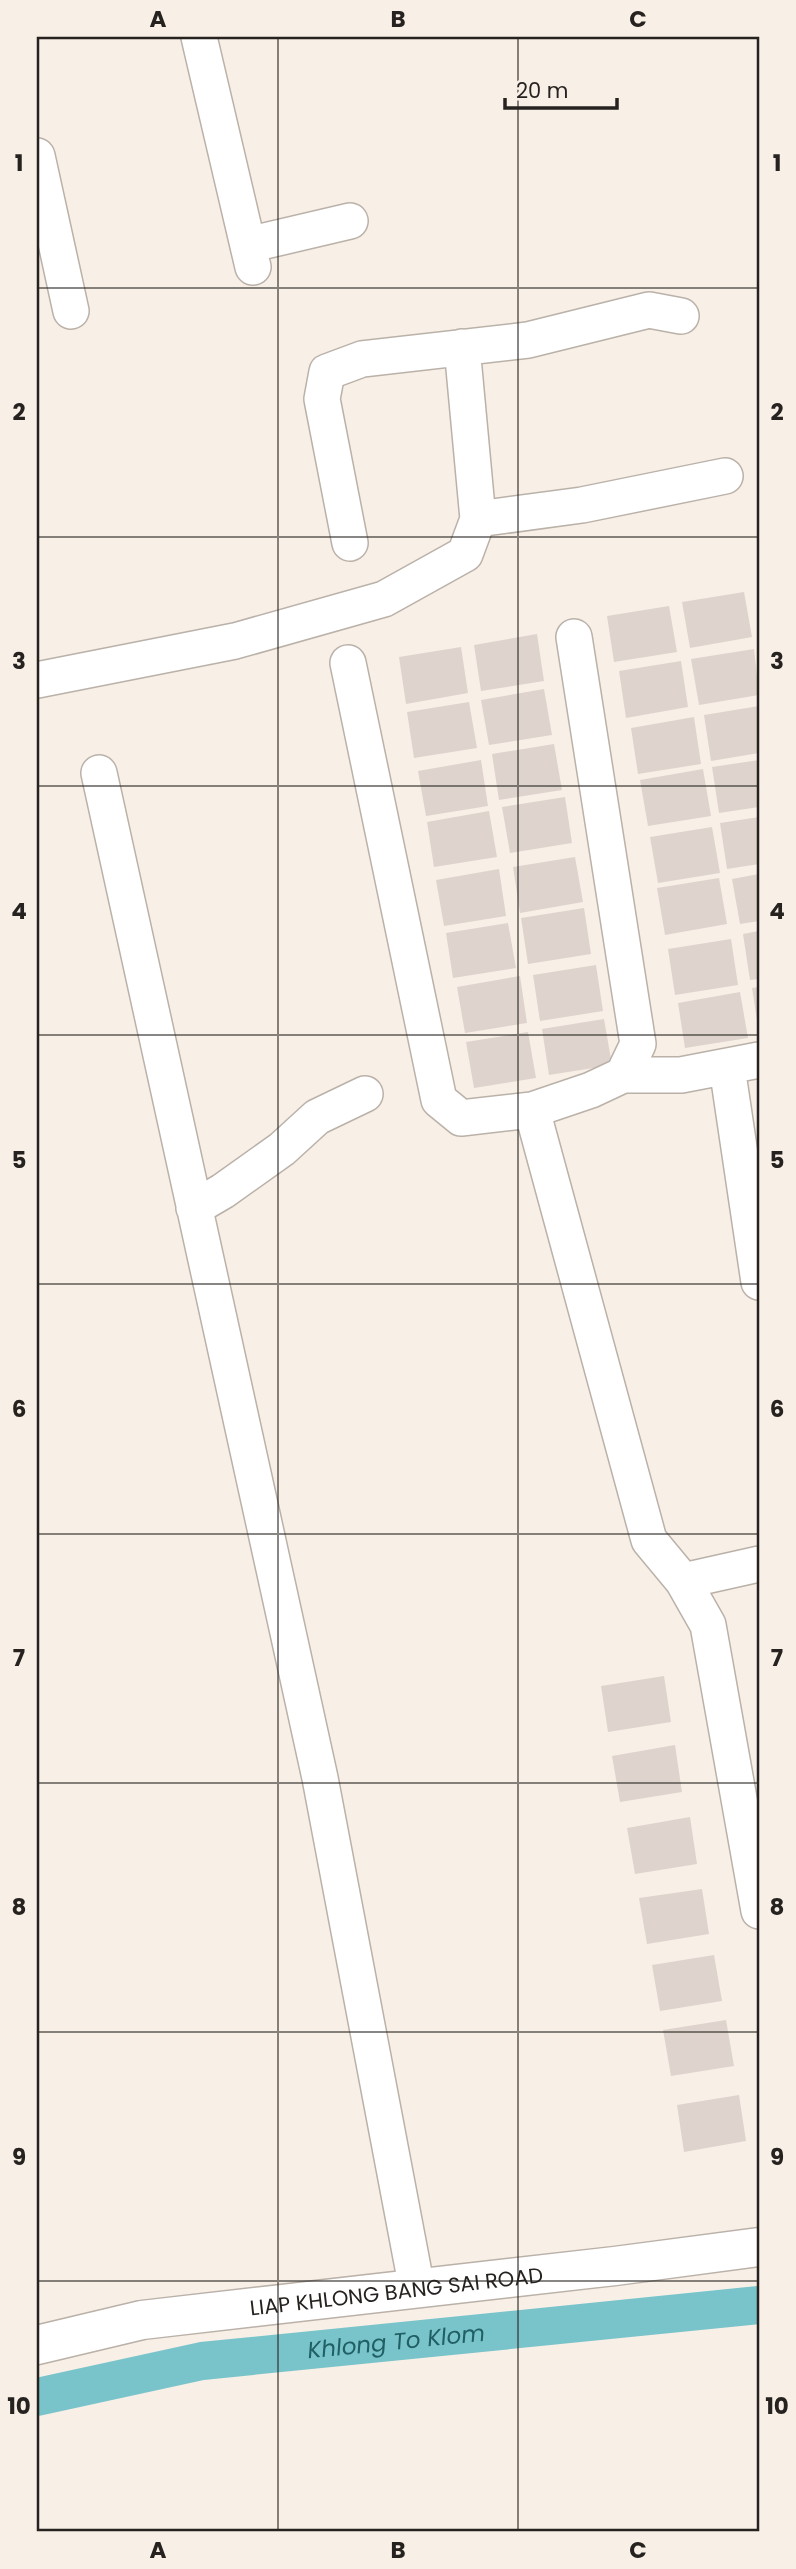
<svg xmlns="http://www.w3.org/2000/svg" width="796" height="2569" viewBox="0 0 796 2569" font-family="Poppins,sans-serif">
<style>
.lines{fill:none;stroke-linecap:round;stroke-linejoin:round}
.canal{stroke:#78c4ca;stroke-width:38}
.building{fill:#ded4cd}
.street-casing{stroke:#bab1a9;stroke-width:38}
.secondary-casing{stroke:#bab1a9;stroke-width:41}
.street{stroke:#fff;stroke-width:35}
.secondary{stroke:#fff;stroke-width:38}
.grid{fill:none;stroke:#26221f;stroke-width:2;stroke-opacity:0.55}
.labels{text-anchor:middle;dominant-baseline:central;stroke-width:6;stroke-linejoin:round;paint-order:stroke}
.street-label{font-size:21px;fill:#26221f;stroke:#f8efe7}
.water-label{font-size:23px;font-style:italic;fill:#205f64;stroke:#f8efe7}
.neatline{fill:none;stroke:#26221f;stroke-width:2.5}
.grid-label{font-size:23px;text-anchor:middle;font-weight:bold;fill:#26221f}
</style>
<rect width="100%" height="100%" fill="#f8efe7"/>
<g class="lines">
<!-- canal -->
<path class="canal" id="s1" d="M37,2397L202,2361L759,2305"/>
</g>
<!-- building -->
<path class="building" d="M744,592L752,637L690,648L682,602Z
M669,606L677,652L614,662L607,616Z
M537,634L544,681L481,691L474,645Z
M461,647L468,693L406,704L399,657Z
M754,649L759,695L699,705L691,659Z
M681,661L688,707L626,718L619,671Z
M544,689L552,735L489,745L481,700Z
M469,702L477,748L414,758L407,712Z
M759,706V753L711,761L704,715Z
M694,717L701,764L638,774L631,728Z
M554,744L562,790L499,800L492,754Z
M481,760L488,806L426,816L418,771Z
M759,760V807L719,813L712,767Z
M703,769L711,816L648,826L640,780Z
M565,797L572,843L510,853L502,807Z
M489,811L497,857L434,867L427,822Z
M759,817V864L727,869L720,823Z
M712,827L720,873L658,883L650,837Z
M575,857L583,902L520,913L513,867Z
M499,869L506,916L444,926L436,880Z
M759,874V921L740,924L732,879Z
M719,878L727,924L665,935L657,888Z
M584,908L591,954L528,964L521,918Z
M508,923L516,968L453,978L446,933Z
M759,931V979L750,980L743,934Z
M731,939L738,985L675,995L668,949Z
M596,965L603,1011L540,1021L533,975Z
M520,976L527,1023L465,1033L457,987Z
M759,987V1026L758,1027L752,988Z
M740,992L748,1038L685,1048L678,1003Z
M604,1019L612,1065L549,1075L542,1029Z
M528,1032L536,1078L474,1088L466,1042Z
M664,1676L671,1722L608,1732L601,1686Z
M675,1745L682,1792L620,1802L612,1756Z
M690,1817L697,1864L635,1874L627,1828Z
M702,1889L709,1934L647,1944L639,1898Z
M714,1955L722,2001L660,2011L652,1965Z
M726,2020L734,2066L671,2076L663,2030Z
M739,2095L746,2141L684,2152L677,2105Z"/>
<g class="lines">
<!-- street casing -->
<g class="street-casing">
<path id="street" d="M199,37L253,267
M37,156L71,311
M248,245L350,221
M478,519L582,505L725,476
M350,543L322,399L327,372L362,359L528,340L649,310L681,316
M348,663L439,1100L461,1118L532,1110L591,1090L623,1075L638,1044L574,637
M37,680L235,641L384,599L465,554L478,519L462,347
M99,773L320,1778L417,2289
M727,1067L759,1282
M623,1075H681L759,1060
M532,1110L649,1540L683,1581L708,1625L759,1911
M194,1208L223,1191L282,1149L317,1117L365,1094
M683,1581L759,1564"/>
</g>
<!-- secondary casing -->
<g class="secondary-casing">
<g id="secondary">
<path id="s2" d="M37,2345L142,2320L615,2266L759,2247"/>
</g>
</g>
<!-- street -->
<use href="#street" class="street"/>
<!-- secondary -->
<use href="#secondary" class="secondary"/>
</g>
<!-- grid -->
<path class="grid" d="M278,37V2532M518,37V2532M37,288H759M37,537H759M37,786H759M37,1035H759M37,1284H759M37,1534H759M37,1783H759M37,2032H759M37,2281H759"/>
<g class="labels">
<!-- street labels -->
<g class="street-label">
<text stroke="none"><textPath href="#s2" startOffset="364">LIAP KHLONG BANG SAI ROAD</textPath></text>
</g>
<!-- water labels -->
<g class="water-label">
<text stroke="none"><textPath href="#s1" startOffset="364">Khlong To Klom</textPath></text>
</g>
</g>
<!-- border -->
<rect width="796" height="2569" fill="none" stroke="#f8efe7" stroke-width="77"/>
<!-- scale -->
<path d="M505 98v10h112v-10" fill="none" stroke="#26221f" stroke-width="3.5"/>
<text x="516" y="98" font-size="21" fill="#26221f" stroke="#f8efe7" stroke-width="5" paint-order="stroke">20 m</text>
<rect x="38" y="38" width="720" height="2492" class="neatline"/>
<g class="grid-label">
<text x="158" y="27">A</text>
<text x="398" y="27">B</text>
<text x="638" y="27">C</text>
<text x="19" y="171">1</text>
<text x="777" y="171">1</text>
<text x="19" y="420">2</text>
<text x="777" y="420">2</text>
<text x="19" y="669">3</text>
<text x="777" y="669">3</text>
<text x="19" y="919">4</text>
<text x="777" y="919">4</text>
<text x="19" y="1168">5</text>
<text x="777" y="1168">5</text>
<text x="19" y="1417">6</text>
<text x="777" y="1417">6</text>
<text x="19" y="1666">7</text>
<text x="777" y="1666">7</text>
<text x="19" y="1915">8</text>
<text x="777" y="1915">8</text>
<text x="19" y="2165">9</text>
<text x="777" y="2165">9</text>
<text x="19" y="2414">10</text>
<text x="777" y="2414">10</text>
<text x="158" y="2558">A</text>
<text x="398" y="2558">B</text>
<text x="638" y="2558">C</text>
</g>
</svg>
